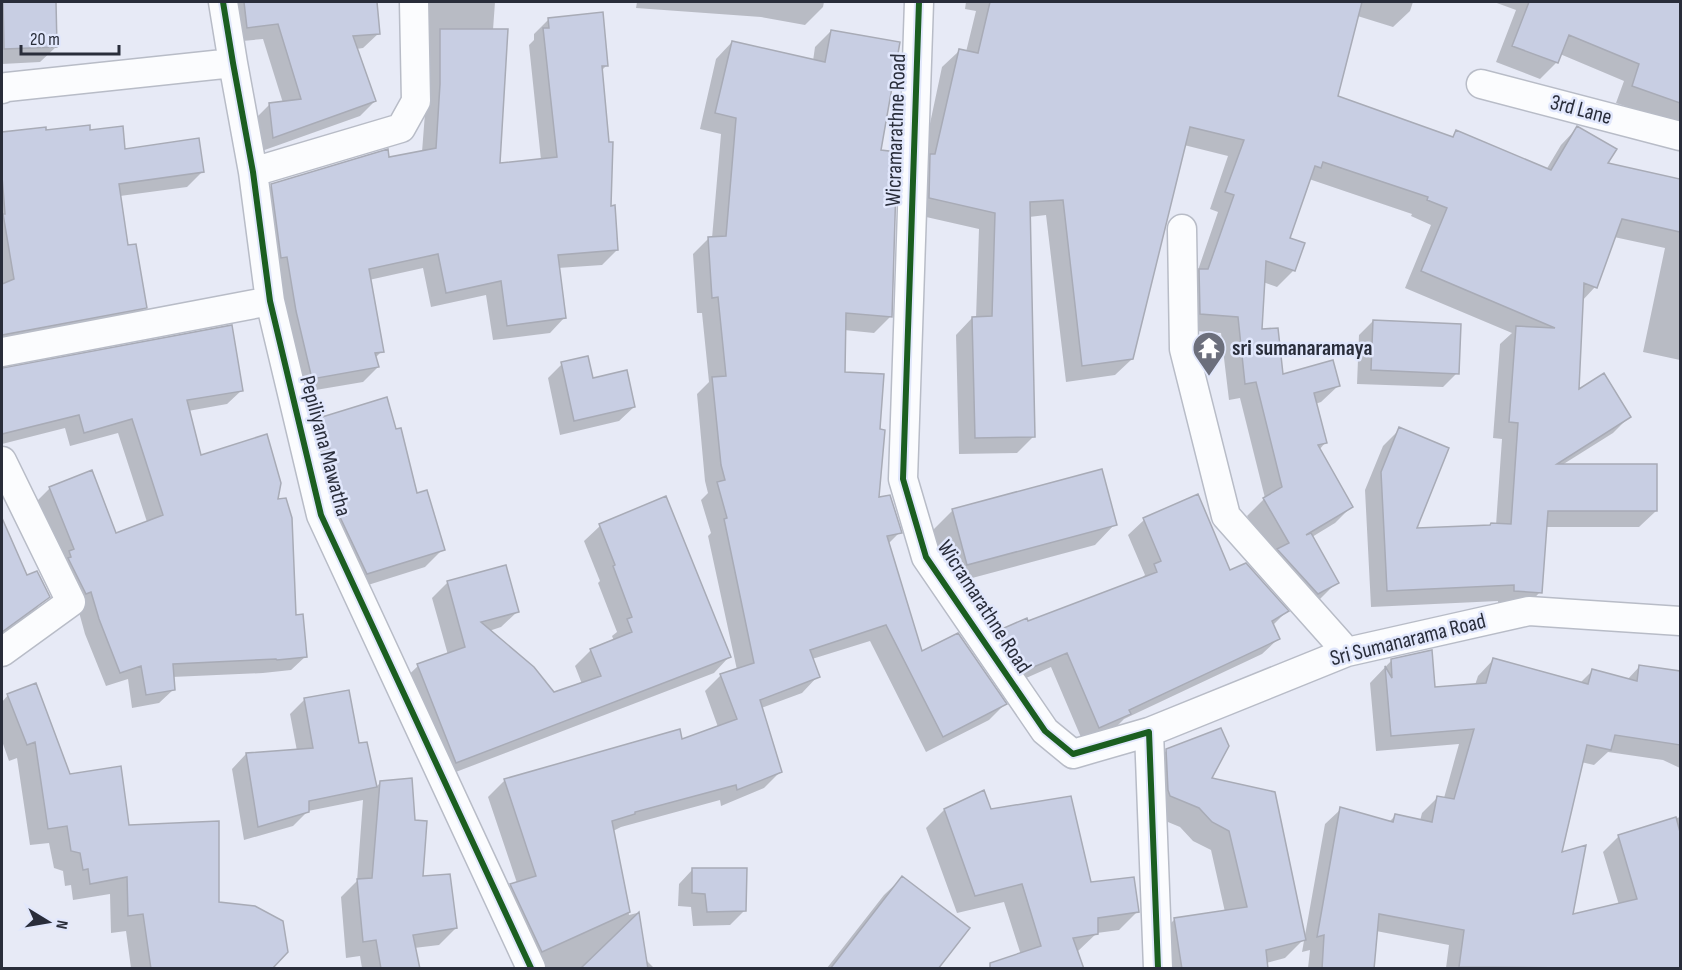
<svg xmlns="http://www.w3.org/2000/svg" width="1682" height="970" viewBox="0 0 1682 970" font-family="'Sofia Sans Condensed',sans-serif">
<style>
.shadow{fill:#0003}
.building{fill:#c8cee3;stroke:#a8abb6;stroke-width:1.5}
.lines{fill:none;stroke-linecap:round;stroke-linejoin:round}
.minor-casing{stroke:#b8bcc7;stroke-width:31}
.minor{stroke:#fbfcfe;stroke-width:28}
.cycleway-casing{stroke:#e1e7fc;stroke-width:10}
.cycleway{stroke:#1b5e20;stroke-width:6}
.labels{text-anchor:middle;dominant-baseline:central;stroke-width:5;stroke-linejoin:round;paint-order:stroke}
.street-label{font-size:22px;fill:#292d3a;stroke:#e1e7fc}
.poi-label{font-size:22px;font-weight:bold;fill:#292d3a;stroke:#e1e7fc;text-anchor:start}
</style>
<rect width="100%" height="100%" fill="#e7eaf6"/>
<!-- shadow -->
<path class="shadow" d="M2,2H54L56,47L40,62L2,64Z
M228,2H376L379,33L363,48L356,49L375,101L360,116L259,152L254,120L269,105L283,103L263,39L232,42Z
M426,2H495L493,30L498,165L541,160L529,45L534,40V34L549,19L607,65L601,71L609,207L617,250L602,265L558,268L565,317L550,333L493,340L486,295L431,307L423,268L369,280L382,351L375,358L378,367L363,382L298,393L257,200L272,185L422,152L426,100Z
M637,2H824L823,7L805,25L761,17L636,8Z
M966,2H1182L1168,101L1189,105L1214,2H1281V4L1336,97L1451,138L1456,132L1546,170L1561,145L1577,128L1606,164L1680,181V360L1643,352L1665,248L1614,237L1595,287L1582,301L1577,391L1629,417L1613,433L1562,465L1656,511L1639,527H1545L1540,592L1524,609L1498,607V601L1371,607L1365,490L1383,446L1400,429L1415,530L1496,525L1502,439L1493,438L1500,344L1512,333L1405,288L1431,225L1411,216L1412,214L1309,179L1288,239L1294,270L1277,287L1263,282L1261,331L1282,376L1338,386L1321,402L1315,404L1325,443L1319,450L1351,507L1335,523L1312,537L1337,582L1320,599L1301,610L1247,516L1265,498L1240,398L1229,400L1221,333L1184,330L1197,273L1218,212L1210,209L1228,156L1184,145L1132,359L1115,375L1066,382L1046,215L1029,217L1034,436L1017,453L959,454L956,335L972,318H976L979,229L913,214L921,166L942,67L959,51L966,52L976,11L965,9Z
M1338,2H1413L1410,11L1393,27L1335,9Z
M1494,2H1680V127L1657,117L1616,103L1624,81L1560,54L1557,62L1540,79L1496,62L1516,10Z
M831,31L879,152L890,317L874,333L844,330L843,374L877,499L900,532L888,544L921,653L1005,704L989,720L926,752L870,641L812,659L818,676L802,693L761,708L780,772L764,788L721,806L720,800L621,827L613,831L629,915L637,913L645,959L654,968H530L495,901L511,885L517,883L488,797L504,781L679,731L681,741L718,727L705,691L721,675L737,670L708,536L711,533L701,500L708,493L705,481L697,394L709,382L702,313H697L693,254L709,238H712L721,134L700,129L716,59L732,42L813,61L815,47Z
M44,129L45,132H89L124,151L202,172L187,187L120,196L127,247L146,307L130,323L2,347V134Z
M1373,321L1457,373L1443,387L1357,384L1359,335Z
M562,364L592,380L634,407L619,421L560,435L548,378Z
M2,369L242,390L227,404L188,411L200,457L276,501L294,617L306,656L291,670L263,673L172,677L174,689L159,703L132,708L128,679L106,686L85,634L77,605L36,502L50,488L115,535L147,522L118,433L70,446L65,428L2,444Z
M323,419L416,495L443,549L425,567L349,591L305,437Z
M1197,496L1229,572L1287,611L1272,626L1278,639L1262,654L1124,719L1113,730L1083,742L1051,667L1008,686L982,648L997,632L1026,620L1028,623L1140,580L1145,575L1128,535L1144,520Z
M665,498L729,657L714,673L448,775L402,681L418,666L448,655L432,598L448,582L517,612L501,627L489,631L553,694L582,684L575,666L591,650L614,641L612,636L617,632L598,583L600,581L584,541L600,526Z
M953,510L1115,524L1095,545L946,585L932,531Z
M2,541L11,544L26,577L48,596L33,612L2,635Z
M1392,660L1434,689L1475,685L1478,676L1493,660L1579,684L1592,671L1627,680L1640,666L1680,672V768L1663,760L1608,752L1594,765L1581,762L1560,854L1571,916L1619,905L1603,852L1619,836L1680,817V968H1446L1449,945L1376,931L1373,968H1308L1310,950L1302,952L1325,824L1341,809L1389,822L1395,816L1420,821L1422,813L1438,797L1444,798L1459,744L1376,751L1370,683Z
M8,695L69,776L217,903L271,968H131L126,931L111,933L110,894L73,900L71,885L65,886L63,871L54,868L49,843L30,845L17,758L9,761L2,741V702Z
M305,699L358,745L376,787L381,782L421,877L456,928L439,945L414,948L418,968H362L360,956L346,958L341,897L357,881L363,800L308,811L293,826L244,840L232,769L246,754L297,751L290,714Z
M1167,750L1210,779L1304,939L1285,958L1266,963V968H1161L1156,938L1175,919L1225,912L1211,850L1193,841L1180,827L1151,815L1148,769Z
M983,792L990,811L1090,884L1137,912L1119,930L1097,933L1078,951L1021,955L1004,902L957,913L926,828L944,810Z
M693,869L744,911L730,925L693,926L691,907L678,906L679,884Z
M902,878L936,968H827L884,895Z"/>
<!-- building -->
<path class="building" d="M3,2H56L57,47L4,49Z
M244,2H377L380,34L353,36L376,101L273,138L269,103L301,99L278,24L247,28Z
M990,2H1362L1338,96L1453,137L1456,130L1551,170L1577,126L1617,149L1608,163L1680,179V232L1622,219L1597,288L1584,283L1579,389L1604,373L1631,417L1557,464H1657V511H1548L1542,593L1514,591V585L1387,591L1381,472L1399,427L1449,448L1417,528L1490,525L1491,523L1511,524L1518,423L1509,422L1516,326L1555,328L1421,271L1447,208L1427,200L1428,197L1323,162L1321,168L1315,166L1290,238L1305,243L1295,271L1266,261L1262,329L1278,328L1283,374L1333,360L1340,386L1314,393L1327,443L1318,445L1353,507L1306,535L1311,533L1339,583L1318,594L1277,549L1289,543L1263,498L1282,487L1256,382L1245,384L1238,317L1200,314L1199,269H1208L1234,195L1225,192L1244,140L1190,127L1133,359L1082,366L1063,200L1030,202L1035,437L975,438L972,317L992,316L995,213L929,198L930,154H935L959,49L978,53Z
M1529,2H1680V103L1632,86L1639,64L1569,35L1558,63L1512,46Z
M603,12L608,66H602L609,142H613L611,206L615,205L618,250L558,255L566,318L507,326L501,281L446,293L438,254L369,269L384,352L375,353L379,367L312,379L296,311L287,257L281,258L271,184L388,149L389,157L436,148L440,84V29H508L500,163L557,157L543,28H549L548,18Z
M831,30L900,42L881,150L897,152L892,317L846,313L845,372L884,374L880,429L885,430L879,497L890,495L902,533L887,536L922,651L958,633L1007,704L943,737L886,625L810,650L820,677L760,700L782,772L737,790L736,785L635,812V814L612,821L630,912L542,952L510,884L536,876L504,779L680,729L682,739L737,719L720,674L754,663L724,519L727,518L717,482L725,480L721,465L712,377L726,376L718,297L712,298L708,237L726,236L736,118L715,113L732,41L825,62Z
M90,125V130L123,126L125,149L199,138L204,172L119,184L128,245L136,244L147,308L2,335V284L14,279L3,214H5L2,176V132L46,127V130Z
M1373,320L1461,324L1459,374L1371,370Z
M232,325L243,391L187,400L201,455L267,434L281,483L278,499L286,498L292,518L296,615L303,614L307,657L277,660L276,659L173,664L175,690L146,695L141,666L120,673L99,619L91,592L86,594L68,558L71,557L69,551L74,549L49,487L92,470L116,533L163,515L132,419L84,433L79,415L2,434V368Z
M588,356L593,378L627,370L635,407L574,421L561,362Z
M387,397L396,429L401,428L417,493L427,490L445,550L367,574L340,517L346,516L322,417Z
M1102,469L1117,525L967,565L952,509Z
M1198,494L1230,570L1246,563L1289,611L1272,621L1280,639L1129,710L1131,714L1099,728L1067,653L1024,671L997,631L1027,618L1028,621L1157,572L1154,564L1161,561L1143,518Z
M666,496L731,657L456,763L417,664L465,647L447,581L506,565L519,612L481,622L534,667L554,692L601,676L590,649L632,632L627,619L632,617L613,566L615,565L599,524Z
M2,518L27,575L37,571L50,597L2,632Z
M1432,650L1435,687L1486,683L1493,658L1588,684L1592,669L1637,681L1639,665L1680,671V745L1615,735L1611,750L1587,745L1562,852L1586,845L1573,914L1637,899L1618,835L1676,817L1680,832V969L1459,967L1464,930L1379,914L1374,969H1322L1324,935L1317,937L1340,807L1393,822L1395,814L1432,822L1437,796L1454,799L1474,729L1391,736L1385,666L1392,678L1391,659Z
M36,683L70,774L121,766L129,825L219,821V902L255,906L283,921L288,952L272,969H151L143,914L128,916L127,877L90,884L88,869L83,870L80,853L71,851L67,826L48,829L35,742L27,745L7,694Z
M349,690L359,743L367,742L377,787L309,801V812L258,827L246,753L313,748L304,698Z
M1221,728L1229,746L1212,778L1275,792L1306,940L1266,950L1268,969H1182L1174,918L1247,907L1229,831L1212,822L1199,808L1170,796L1168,790L1166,749Z
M412,778L415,820L427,821L423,876L450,874L457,928L413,935L420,969H381L376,940L363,942L357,879L372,878L380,781Z
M984,790L991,809L1071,796L1091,882L1134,877L1139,912L1098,918V934L1073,938L1084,969H990V963L1041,946L1022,884L975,896L944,809Z
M692,868H747L746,911L707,912L705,894L692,893Z
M902,876L970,928L938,969H830Z
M639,912L648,969H580Z"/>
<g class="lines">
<!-- minor casing -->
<g class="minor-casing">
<path id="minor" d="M223,2L233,63L253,172L270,301L321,515L531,968
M919,2L903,479L926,557L1045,731L1073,754L1149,732L1158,968
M1481,84L1680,136
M2,89L7,87L233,63
M253,172L401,128L416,101L414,2
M1182,229L1184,349L1226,516L1347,652
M2,352L270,301
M2,461L71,602L2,652
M1149,732L1347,652L1529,611L1680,621"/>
</g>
<!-- minor -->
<use href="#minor" class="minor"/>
<!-- cycleway casing -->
<g class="cycleway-casing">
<path id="cycleway" d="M223,2L233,63L253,172L270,301L321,515L531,968
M919,2L903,479L926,557L1045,731L1073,754L1149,732L1158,968"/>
</g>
<!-- cycleway -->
<use href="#cycleway" class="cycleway"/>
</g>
<!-- icons -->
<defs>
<g id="temple-pin" transform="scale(1.725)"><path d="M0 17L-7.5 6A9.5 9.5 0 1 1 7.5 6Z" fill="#6c6f7c" stroke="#e1e7fc"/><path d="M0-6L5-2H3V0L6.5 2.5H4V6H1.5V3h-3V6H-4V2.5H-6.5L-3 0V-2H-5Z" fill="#fff"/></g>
</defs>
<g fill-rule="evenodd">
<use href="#temple-pin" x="1209" y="348"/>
</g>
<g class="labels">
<!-- street labels -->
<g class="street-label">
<text transform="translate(1581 110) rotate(15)">3rd Lane</text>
<text transform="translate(896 130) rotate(-88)">Wicramarathne Road</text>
<text transform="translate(325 446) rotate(75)">Pepiliyana Mawatha</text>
<text transform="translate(984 607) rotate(57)">Wicramarathne Road</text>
<text transform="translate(1408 640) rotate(-14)">Sri Sumanarama Road</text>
</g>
<!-- poi labels -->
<g class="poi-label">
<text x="1232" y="348">sri sumanaramaya</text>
</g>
</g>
<!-- border -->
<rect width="1682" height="970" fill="none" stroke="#292d3a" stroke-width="6"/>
<!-- north arrow -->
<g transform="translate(48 922) rotate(101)" stroke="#e1e7fc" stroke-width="4.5" paint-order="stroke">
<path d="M0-4.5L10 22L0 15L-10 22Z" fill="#292d3a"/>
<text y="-9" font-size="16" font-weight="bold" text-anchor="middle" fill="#292d3a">N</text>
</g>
<!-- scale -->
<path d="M21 45v9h98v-9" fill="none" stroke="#292d3a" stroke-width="3"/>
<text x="30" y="45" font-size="18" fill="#292d3a" stroke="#e1e7fc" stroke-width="4.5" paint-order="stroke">20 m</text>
</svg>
